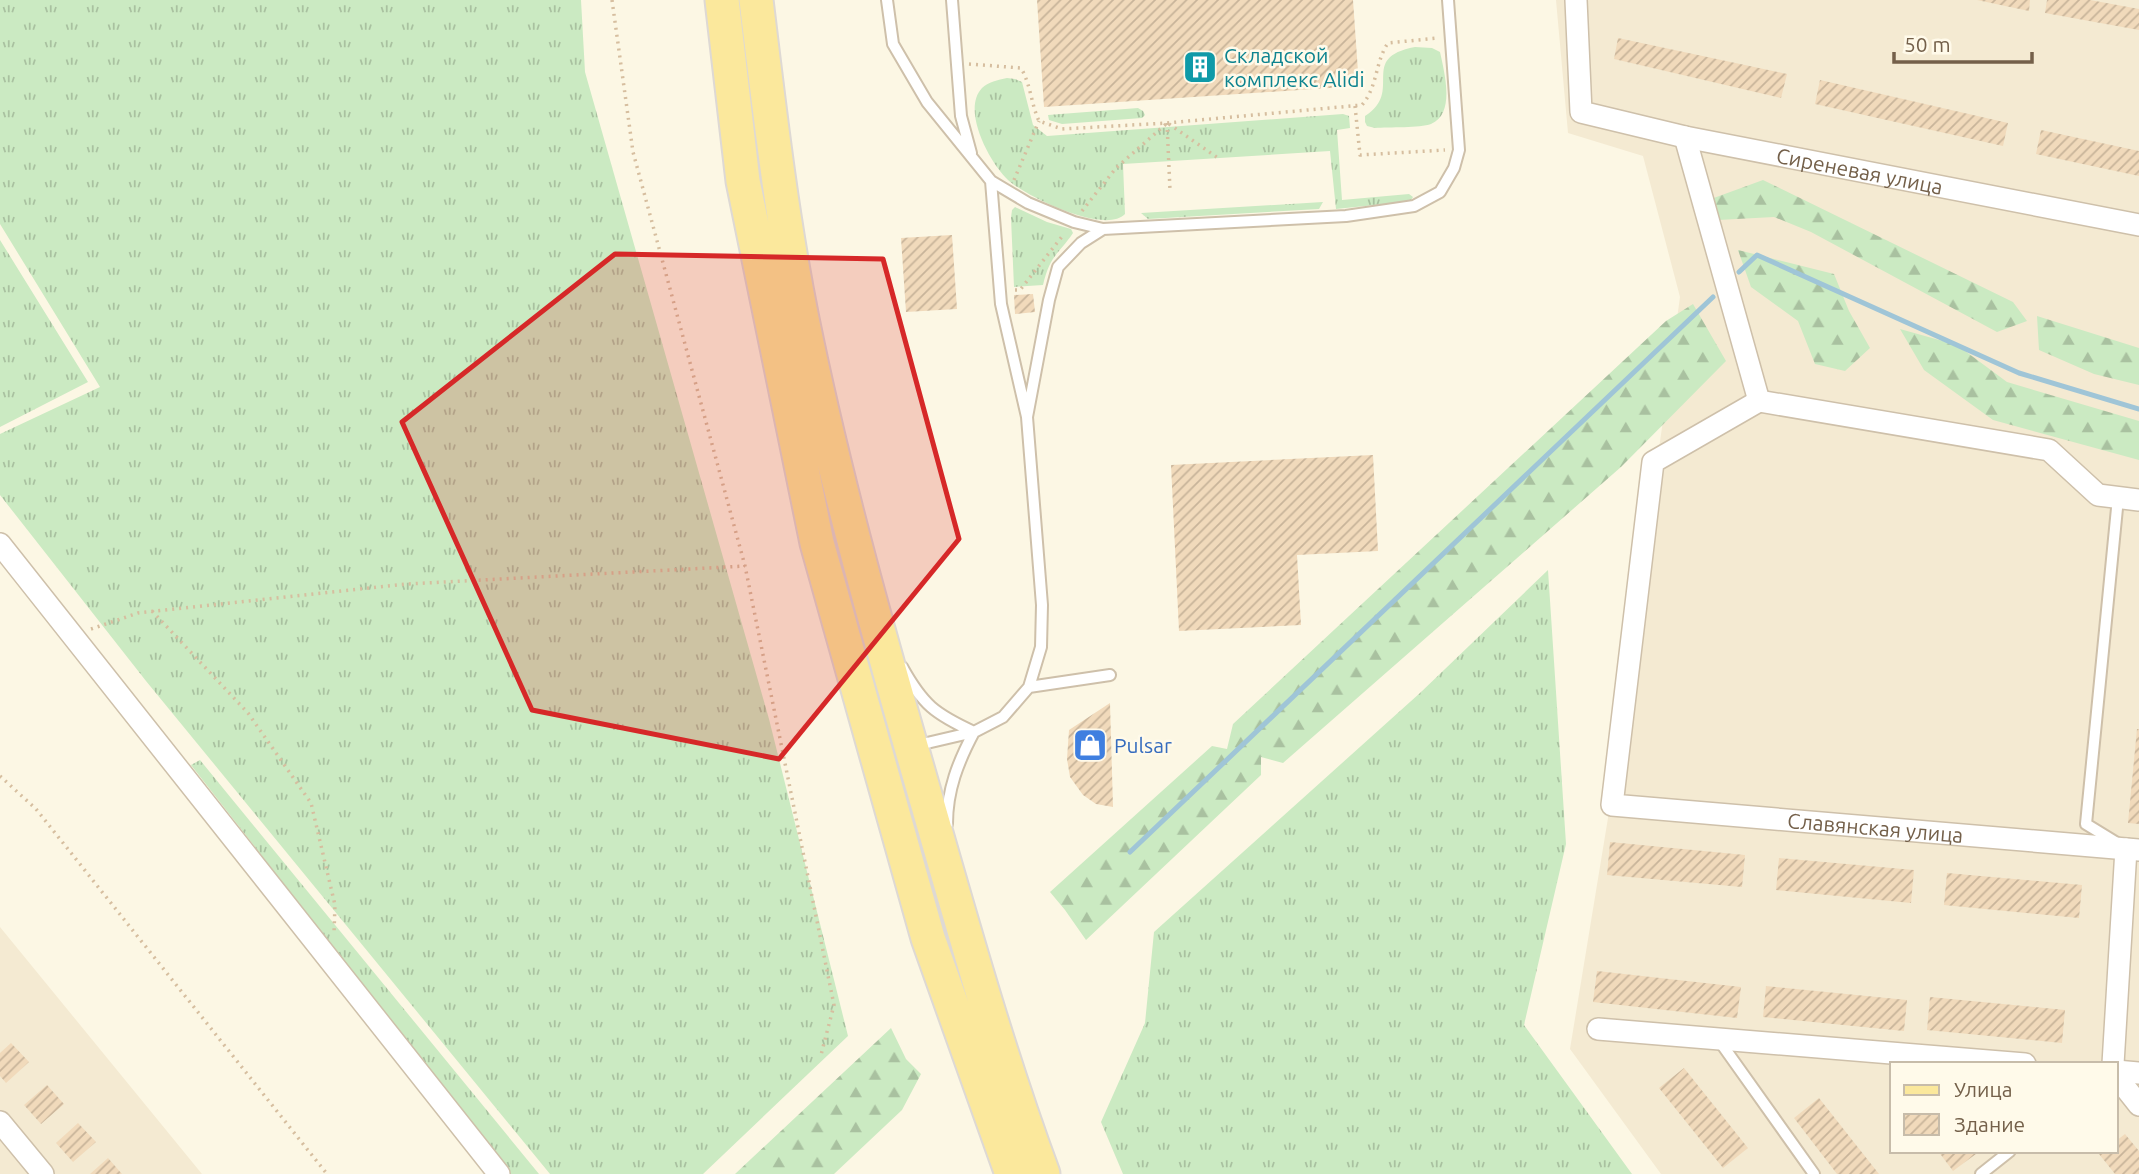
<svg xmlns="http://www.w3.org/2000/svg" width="2139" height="1174" viewBox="0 0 2139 1174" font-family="Ubuntu,sans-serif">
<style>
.residential{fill:#f4ead2;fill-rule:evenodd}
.grass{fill:url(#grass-tufts)}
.forest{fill:url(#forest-firs)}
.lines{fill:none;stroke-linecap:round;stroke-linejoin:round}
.stream{stroke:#9fc5d7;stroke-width:5}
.building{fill:url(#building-hatch)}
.service-casing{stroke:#cec0aa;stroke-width:14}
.minor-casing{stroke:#cec0aa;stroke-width:24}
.primary-casing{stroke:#ded9d4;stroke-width:37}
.path{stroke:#d6be9f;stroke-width:3.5;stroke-dasharray:2 5;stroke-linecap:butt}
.service{stroke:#fff;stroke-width:10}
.minor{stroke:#fff;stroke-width:21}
.primary{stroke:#fbe89c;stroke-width:33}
.marked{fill:#d62828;fill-opacity:0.2;stroke:#d62828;stroke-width:5;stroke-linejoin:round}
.labels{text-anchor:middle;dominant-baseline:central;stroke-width:5;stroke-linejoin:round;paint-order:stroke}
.culture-label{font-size:21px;fill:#0d838f;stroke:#fffaea;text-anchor:start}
.street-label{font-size:21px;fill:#74604a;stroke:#fffaea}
.shop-label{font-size:21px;fill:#366cbe;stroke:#fffaea;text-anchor:start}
</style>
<defs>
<pattern id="grass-tufts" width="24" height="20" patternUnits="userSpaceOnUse" patternTransform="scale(1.75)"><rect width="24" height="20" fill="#cbeac2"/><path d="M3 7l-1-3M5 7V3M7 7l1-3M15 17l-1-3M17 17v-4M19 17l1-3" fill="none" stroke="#a9c1a0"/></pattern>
<pattern id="forest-firs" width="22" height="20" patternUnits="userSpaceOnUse" patternTransform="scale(1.75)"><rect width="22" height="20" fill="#cbeac2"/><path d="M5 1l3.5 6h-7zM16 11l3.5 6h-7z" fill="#a9c1a0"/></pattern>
<pattern id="building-hatch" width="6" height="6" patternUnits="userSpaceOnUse" patternTransform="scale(1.75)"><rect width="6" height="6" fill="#f1dabb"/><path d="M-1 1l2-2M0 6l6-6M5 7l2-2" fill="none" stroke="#c8b49a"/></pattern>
</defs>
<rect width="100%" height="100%" fill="#fcf7e4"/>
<!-- residential -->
<path class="residential" d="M1556,0H2139V1174H1661L1570,1049L1608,818L1680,297L1643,156L1568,133ZM1892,1064H2116V1151H1892Z
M0,927L202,1174H0Z"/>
<!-- grass -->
<path class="grass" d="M0,0H581L585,72L769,719L848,1036L703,1174H550L146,681L0,495V434L100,387L0,224Z
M1415,47L1432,48L1440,52C1444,71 1456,114 1431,124C1420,128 1389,127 1375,128L1367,126L1365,122V116C1405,91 1357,58 1415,47Z
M1007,78L1015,79L1022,82L1033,125L1047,136L1343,114L1349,116L1350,128L1337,130L1342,200L1409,194L1413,197L1411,200L1404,202L1336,209L1330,151L1123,164L1125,214C1105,235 1027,197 1008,180C990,163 961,110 982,88C988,82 998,80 1007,78Z
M1138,108L1143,111L1145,115L1142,118L1062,124L1049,120L1048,115Z
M1323,202L1319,209L1148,219L1141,213Z
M1015,207L1047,222L1071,229L1073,233C1058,255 1050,255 1043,285L1014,287L1011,218L1012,210Z
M0,240L88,382L0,427Z
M1548,570L1566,844L1524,1025L1632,1174H1123L1101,1122L1145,1023L1154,932L1420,693Z
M200,760L539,1174H510L191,765Z"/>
<!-- forest -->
<path class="forest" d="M1763,180L2013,302L2027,321L1997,332L1811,232L1774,217L1718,220L1711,199Z
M1738,250L1834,274L1849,311L1870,348L1845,371L1815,364L1798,321L1751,287Z
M1693,304L1726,361L1621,467L1283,763L1261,757V775L1086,940L1065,910L1050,892L1212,746L1227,749L1233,724L1666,321Z
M2037,316L2139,348V385L2094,374L2039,350Z
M1900,329L1957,345L2007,382L2139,421V460L1993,420L1924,370Z
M891,1028L906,1059L921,1074L902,1110L834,1174H735Z"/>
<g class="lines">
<!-- stream -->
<path class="stream" d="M1739,272L1757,255L2019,373L2139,409
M1130,852L1713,297"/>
</g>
<!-- building -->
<path class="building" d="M1037,0H1353L1359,86L1044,107Z
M1977,0H2030L2029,11Z
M2047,0H2090L2139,9V30L2045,13Z
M1618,38L1787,74L1781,98L1614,59Z
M1820,80L2008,123L2003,146L1815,104Z
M2041,130L2139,151V176L2036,154Z
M952,235L957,309L906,312L901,238Z
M1033,294L1035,312L1015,314L1014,295Z
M1373,455L1378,551L1297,555L1301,625L1179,631L1171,465Z
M1110,703L1113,807L1096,804L1083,795L1070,777L1067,759L1069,730Z
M2137,729H2139V824L2128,823Z
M1610,842L1745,855L1742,887L1607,875Z
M1779,858L1914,870L1911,903L1776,890Z
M1947,873L2082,885L2079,918L1944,905Z
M1597,971L1741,987L1737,1018L1593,1002Z
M1766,986L1907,1000L1904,1031L1763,1017Z
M1930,997L2065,1010L2062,1043L1927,1030Z
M11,1043L29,1062L6,1083L0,1076V1053Z
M1684,1068L1748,1148L1723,1168L1659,1088Z
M47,1085L64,1104L41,1124L24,1105Z
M1819,1098L1879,1174H1837L1794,1118Z
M78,1123L96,1142L73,1162L56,1143Z
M2125,1134L2139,1151V1174H2115L2099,1154L2103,1151H2116V1141Z
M1938,1151H1980L1953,1171Z
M108,1158L122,1174H90Z"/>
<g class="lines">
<!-- service casing -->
<g class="service-casing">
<path id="service" d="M887,0L893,44L927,102L991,181L1028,203L1074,222L1103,229
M952,0L961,116L971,153
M991,181L1001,304L1027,417L1049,300L1058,267L1081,243L1103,229L1346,216L1414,206L1440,192L1454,168L1459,150L1448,0
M902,667C923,705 935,714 974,732C958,762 947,790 947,824
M1029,687L1110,675
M914,746L974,732L1003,717L1029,687L1041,647L1042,605L1027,417
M2117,843L2086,824L2118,498
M1718,1039L1814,1174
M1981,1174L2010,1151"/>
</g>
<!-- minor casing -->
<g class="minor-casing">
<g id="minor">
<path id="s1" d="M1576,0L1581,112L1685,137L2139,225"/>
<path d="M1685,137L1759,401"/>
<path id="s2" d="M2139,500L2098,495L2049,450L1759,401L1653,462L1612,805L2139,850"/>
<path d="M0,544L499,1174"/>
<path d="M1598,1029L2025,1064"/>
<path d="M2113,1064L2126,849"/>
<path d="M2116,1071L2139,1073"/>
<path d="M2116,1076L2139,1105"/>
<path d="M0,1122L43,1174"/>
</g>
</g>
<!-- primary casing -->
<g class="primary-casing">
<path id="primary" d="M722,0L743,181L817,543L928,938L1012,1174
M756,0C769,107 781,214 802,319C835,482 881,643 927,802C963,927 998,1052 1043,1174"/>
</g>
<!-- path -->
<path class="path" d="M612,0L633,152L745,566L834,1005L821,1055
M969,64L1021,68C1031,85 1031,104 1039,121L1062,129L1167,123L1362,105C1378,86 1375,62 1388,43L1438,38
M1355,106L1360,155L1445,150
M1167,123L1170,190
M1169,124L1218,158
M1014,180L1039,121
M1082,211L1116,168L1166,124
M1015,290H1020L1064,234
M152,611L248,713L311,803L335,905L334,933
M91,629L138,613L407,584L745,566
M0,776L36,809L327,1174"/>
<!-- service -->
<use href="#service" class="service"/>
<!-- minor -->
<use href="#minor" class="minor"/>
<!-- primary -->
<use href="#primary" class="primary"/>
</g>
<!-- marked area -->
<path class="marked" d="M615,254L883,259L959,539L779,759L532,710L402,422Z"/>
<!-- icons -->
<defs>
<g id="building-square" transform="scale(1.75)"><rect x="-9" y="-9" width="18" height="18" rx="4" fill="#0f9aa8" stroke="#fffaea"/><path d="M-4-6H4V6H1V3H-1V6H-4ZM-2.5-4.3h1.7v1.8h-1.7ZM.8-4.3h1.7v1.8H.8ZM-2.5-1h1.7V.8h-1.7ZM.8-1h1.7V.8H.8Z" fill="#fff"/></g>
<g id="shop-square" transform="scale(1.75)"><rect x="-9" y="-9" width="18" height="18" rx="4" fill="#3f7fe0" stroke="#fffaea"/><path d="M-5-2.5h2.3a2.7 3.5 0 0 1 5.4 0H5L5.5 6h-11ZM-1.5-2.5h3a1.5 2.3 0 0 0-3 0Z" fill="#fff"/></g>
</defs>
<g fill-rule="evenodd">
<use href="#building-square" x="1200" y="67"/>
<use href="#shop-square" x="1090" y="745"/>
</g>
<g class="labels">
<!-- culture labels -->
<g class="culture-label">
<text x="1224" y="55">Складской<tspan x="1224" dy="24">комплекс Alidi</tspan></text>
</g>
<!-- street labels -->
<g class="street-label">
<text stroke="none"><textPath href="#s1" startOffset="397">Сиреневая улица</textPath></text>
<text stroke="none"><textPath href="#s2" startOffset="1134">Славянская улица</textPath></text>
</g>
<!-- shop labels -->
<g class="shop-label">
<text x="1114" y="745">Pulsar</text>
</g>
</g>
<!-- legend -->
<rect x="1890" y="1062" width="228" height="91" fill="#fffaea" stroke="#c7bcaa" stroke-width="2"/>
<rect x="1904" y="1085" width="35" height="10" fill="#fbe89c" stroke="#c7bcaa" stroke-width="2"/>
<text x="1954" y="1097" font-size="21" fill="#74604a">Улица</text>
<rect x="1904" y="1114" width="35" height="21" fill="url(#building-hatch)" stroke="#c7bcaa" stroke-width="2"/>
<text x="1954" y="1132" font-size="21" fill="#74604a">Здание</text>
<!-- scale -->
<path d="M1894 52v10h138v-10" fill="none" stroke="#74604a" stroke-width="3.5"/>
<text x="1904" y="52" font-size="21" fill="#74604a" stroke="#fffaea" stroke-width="5" paint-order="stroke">50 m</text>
</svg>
